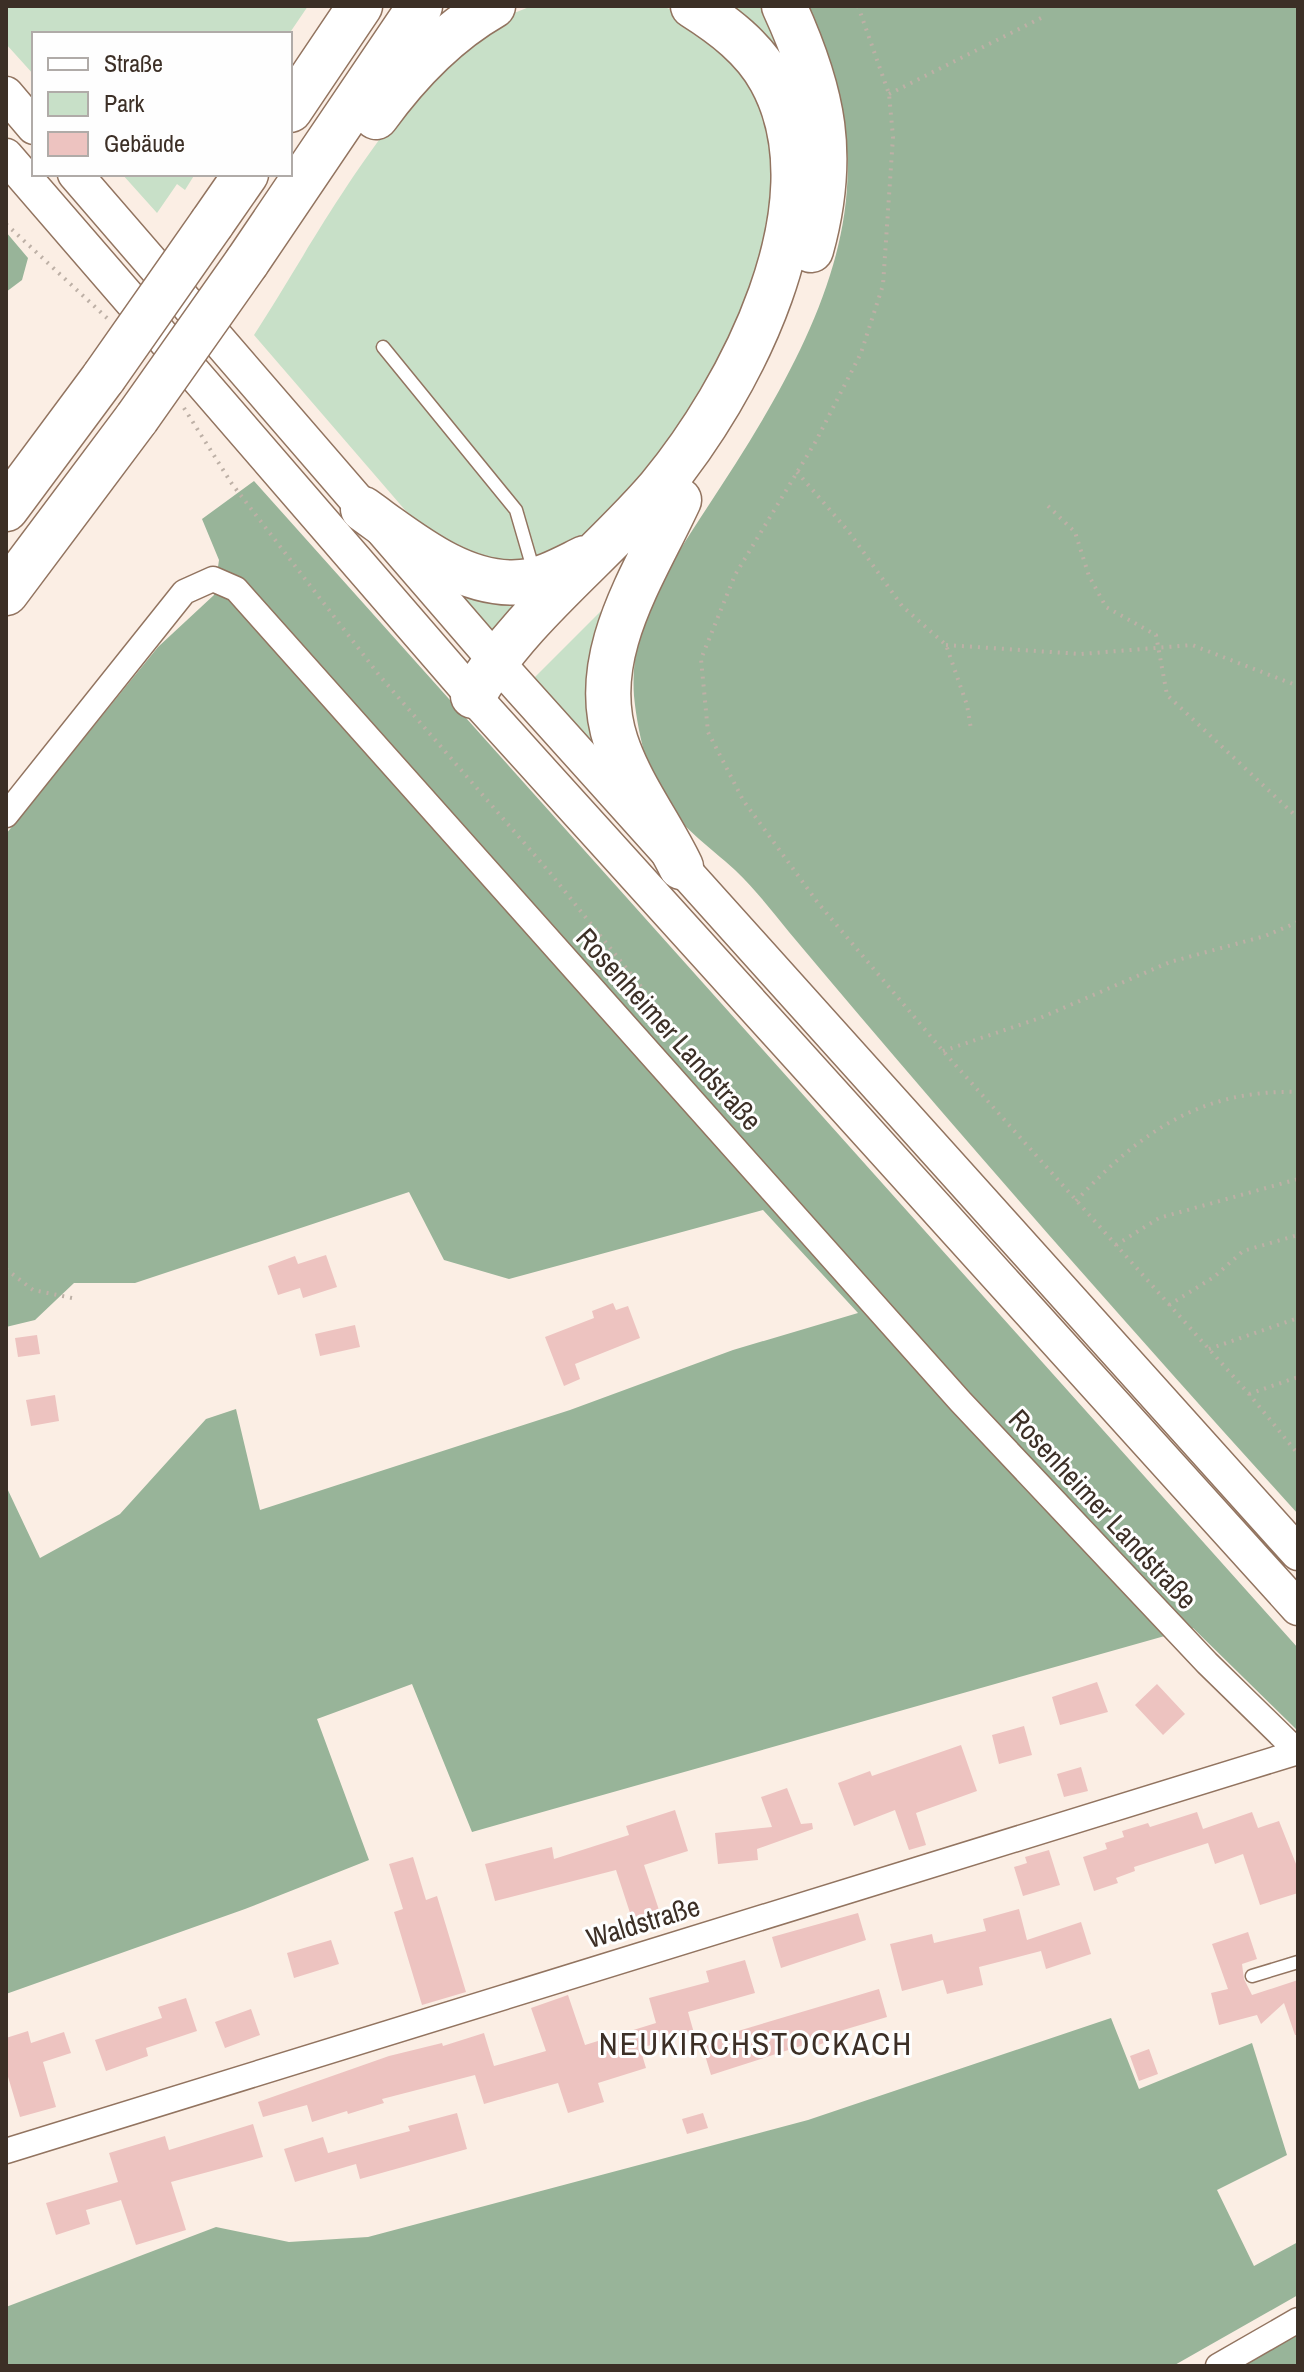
<svg xmlns="http://www.w3.org/2000/svg" width="1304" height="2372" viewBox="0 0 1304 2372" font-family="'Archivo Narrow',sans-serif">
<style>
.green{fill:#c8e0c8}
.forest{fill:#98b499}
.building{fill:#edc3c0}
.lines{fill:none;stroke-linecap:round;stroke-linejoin:round}
.service-casing{stroke:#927460;stroke-width:15}
.minor-casing{stroke:#927460;stroke-width:27}
.secondary-casing{stroke:#927460;stroke-width:37}
.motorway-casing{stroke:#927460;stroke-width:47}
.path{stroke:#bdb0a6;stroke-width:4;stroke-dasharray:2 6;stroke-linecap:butt}
.service{stroke:#fff;stroke-width:12}
.minor{stroke:#fff;stroke-width:24}
.secondary{stroke:#fff;stroke-width:34}
.motorway{stroke:#fff;stroke-width:44}
.motorway-bridge-casing{stroke:#927460;stroke-width:47;stroke-linecap:butt}
.motorway-bridge{stroke:#fff;stroke-width:44}
.labels{text-anchor:middle;dominant-baseline:central;stroke-width:6;stroke-linejoin:round;paint-order:stroke}
.street-label{font-size:28px;fill:#3c2f26;stroke:#fefefe}
.quarter-label{font-size:32px;letter-spacing:2px;fill:#3c2f26;stroke:#fefefe}
</style>
<rect width="100%" height="100%" fill="#fbeee4"/>
<!-- green -->
<path class="green" d="M6,6H308L289,34H34V75L6,44Z
M533,6H662L677,12L736,59L767,117L776,190L754,287L696,407L595,534L524,568L443,547L405,510L254,335C317,239 417,41 533,6Z
M722,6H768L805,112Z
M122,174H195L185,190L177,184L157,213Z
M446,581L545,588L493,639Z
M607,605L604,757L533,679Z"/>
<!-- forest -->
<path class="forest" d="M807,6H1298V1514C1125,1323 954,1129 789,932C772,911 755,889 735,870C709,846 676,824 659,792C645,764 637,727 634,696C629,628 664,574 699,520C773,407 870,262 843,119C836,81 819,43 807,6Z
M6,232L28,258L22,280L6,292Z
M254,481L1298,1648V1731L1193,1628L472,1832L412,1684L317,1719L369,1860L245,1909L6,1994V1486L40,1558L120,1514L206,1419L236,1409L260,1510L570,1410L733,1350L858,1313L763,1210L509,1279L444,1260L409,1192L135,1283H74L35,1320L6,1327V834L158,647L214,595L219,560L202,519Z
M1111,2018L1139,2089L1252,2043L1287,2155L1217,2190L1254,2266L1298,2242V2295L1173,2366H6V2307L216,2227L289,2242L368,2237L808,2120Z
M1298,2330V2366H1233Z"/>
<!-- building -->
<path class="building" d="M326,1255L337,1287L303,1298L300,1288L278,1295L268,1266L295,1256L298,1264Z
M613,1303L616,1310L628,1306L640,1338L575,1364L580,1379L564,1386L545,1337L594,1318L592,1311Z
M355,1325L360,1347L320,1356L315,1334Z
M37,1335L40,1354L18,1357L15,1338Z
M55,1395L59,1421L31,1426L26,1400Z
M1097,1682L1108,1712L1060,1725L1052,1697Z
M1157,1684L1185,1714L1163,1735L1135,1705Z
M1024,1726L1032,1755L999,1764L992,1735Z
M961,1745L977,1791L916,1813L926,1845L909,1850L895,1810L854,1826L838,1783L870,1771L872,1776Z
M1081,1767L1088,1791L1064,1797L1057,1774Z
M787,1788L801,1824L812,1823L813,1829L757,1849L758,1860L718,1864L715,1833L772,1827L761,1797Z
M675,1810L688,1851L644,1865L661,1916L634,1925L616,1870L495,1901L485,1864L552,1847L554,1859L629,1835L626,1826Z
M1197,1812L1203,1829L1252,1812L1258,1828L1279,1821L1298,1869V1893L1260,1905L1243,1854L1215,1864L1208,1843L1134,1867L1135,1871L1116,1878L1118,1883L1094,1891L1083,1857L1107,1849L1105,1843L1124,1837L1122,1831L1148,1823L1150,1827Z
M1049,1850L1060,1885L1023,1896L1014,1867L1027,1863L1025,1857Z
M413,1857L426,1900L437,1896L466,1992L422,2005L394,1912L403,1909L389,1864Z
M1019,1909L1027,1940L1081,1922L1091,1954L1046,1969L1041,1951L979,1967L983,1985L947,1994L943,1980L902,1991L890,1944L932,1934L934,1943L986,1931L983,1919Z
M858,1913L866,1940L781,1968L772,1937Z
M1248,1932L1257,1959L1242,1964L1244,1979L1252,1995L1298,1980V2035H1295L1284,2003L1261,2024L1257,2015L1219,2025L1211,1993L1228,1989L1212,1944Z
M331,1940L339,1964L294,1978L287,1953Z
M745,1960L755,1993L688,2012L694,2033L640,2048L646,2068L598,2083L604,2102L568,2113L558,2083L484,2104L475,2075L382,2099L384,2103L348,2114L347,2111L312,2122L307,2105L263,2117L258,2102L389,2056L442,2043L443,2046L484,2033L494,2066L546,2051L531,2008L568,1995L585,2045L656,2023L649,1998L709,1982L706,1971Z
M879,1989L887,2017L840,2031L842,2037L809,2048L807,2044L711,2075L701,2042Z
M186,1998L197,2031L146,2048L148,2056L106,2071L95,2040L162,2018L158,2007Z
M251,2009L260,2035L225,2048L215,2022Z
M28,2031L31,2043L64,2032L71,2053L43,2062L56,2107L20,2117L6,2070V2038Z
M1149,2049L1158,2074L1139,2081L1130,2056Z
M457,2113L467,2149L360,2179L356,2164L295,2182L284,2149L323,2137L328,2153L410,2131L408,2126Z
M703,2113L708,2128L687,2134L682,2119Z
M253,2124L263,2157L171,2182L186,2230L136,2245L121,2200L86,2210L90,2224L56,2235L46,2203L118,2182L109,2153L165,2136L169,2150Z"/>
<g class="lines">
<!-- service casing -->
<g class="service-casing">
<path id="service" d="M383,347L516,510L534,572
M1252,1976L1298,1962"/>
</g>
<!-- minor casing -->
<g class="minor-casing">
<path id="minor" d="M6,815L184,592L213,579L236,589L960,1401L1207,1663L1298,1752L6,2151
M1218,2366L1298,2320"/>
</g>
<!-- secondary casing -->
<g class="secondary-casing">
<path id="secondary" d="M6,94L34,127
M6,156L473,696L1298,1608
M75,174L494,659L1298,1553"/>
</g>
<!-- motorway casing -->
<g class="motorway-casing">
<path id="motorway" d="M784,6C824,93 837,156 811,250
M290,110L360,6
M376,117C408,73 446,33 493,6
M212,223L246,174
M247,262L420,6
M679,500C645,574 587,656 616,742C631,787 661,825 681,867
M6,509L104,377
M363,509C408,541 463,588 522,582C544,580 566,567 585,558
M6,593L137,418
M473,696C520,616 599,558 659,488C739,392 839,204 771,80C754,48 723,25 693,6"/>
</g>
<!-- path -->
<path class="path" d="M858,6L889,94L893,137L883,285L861,353L816,441L735,575L701,659L708,732L743,800L818,903L943,1051L1249,1394L1298,1454
M889,94L1041,18
M6,224L108,319
M184,408L232,484L379,675L551,874L714,1078L715,1094
M797,472L849,532L902,606L946,645L967,705L971,729
M1048,506L1075,532L1089,576L1106,607L1156,635L1167,695L1298,818
M946,645L1081,654L1192,645L1298,686
M943,1051L1040,1018L1170,962L1265,936L1298,922
M1076,1201C1139,1133 1201,1089 1298,1092
M1116,1245L1159,1218L1298,1179
M6,1269L33,1290L72,1298
M1169,1305L1214,1277L1243,1251L1298,1235
M1209,1349L1298,1318
M1249,1394L1298,1377"/>
<!-- service -->
<use href="#service" class="service"/>
<!-- minor -->
<use href="#minor" class="minor"/>
<!-- secondary -->
<use href="#secondary" class="secondary"/>
<!-- motorway -->
<use href="#motorway" class="motorway"/>
<!-- motorway-bridge casing -->
<g class="motorway-bridge-casing">
<path id="motorway-bridge" d="M104,377L212,223
M137,418L247,262"/>
</g>
<!-- motorway-bridge -->
<use href="#motorway-bridge" class="motorway-bridge"/>
</g>
<g class="labels">
<!-- street labels -->
<g class="street-label">
<text transform="translate(669 1029) rotate(48)">Rosenheimer Landstraße</text>
<text transform="translate(1103 1509) rotate(47)">Rosenheimer Landstraße</text>
<text transform="translate(643 1922) rotate(-17)">Waldstraße</text>
</g>
<!-- quarter labels -->
<g class="quarter-label">
<text x="756" y="2043">NEUKIRCHSTOCKACH</text>
</g>
</g>
<!-- border -->
<rect width="1304" height="2372" fill="none" stroke="#3c2f26" stroke-width="16"/>
<!-- legend -->
<rect x="32" y="32" width="260" height="144" fill="#fefefe" stroke="#b0aba8" stroke-width="2"/>
<rect x="48" y="58" width="40" height="12" fill="#ffffff" stroke="#b0aba8" stroke-width="2"/>
<text x="104" y="72" font-size="24" fill="#3c2f26">Straße</text>
<rect x="48" y="92" width="40" height="24" fill="#c8e0c8" stroke="#b0aba8" stroke-width="2"/>
<text x="104" y="112" font-size="24" fill="#3c2f26">Park</text>
<rect x="48" y="132" width="40" height="24" fill="#edc3c0" stroke="#b0aba8" stroke-width="2"/>
<text x="104" y="152" font-size="24" fill="#3c2f26">Gebäude</text>
</svg>
